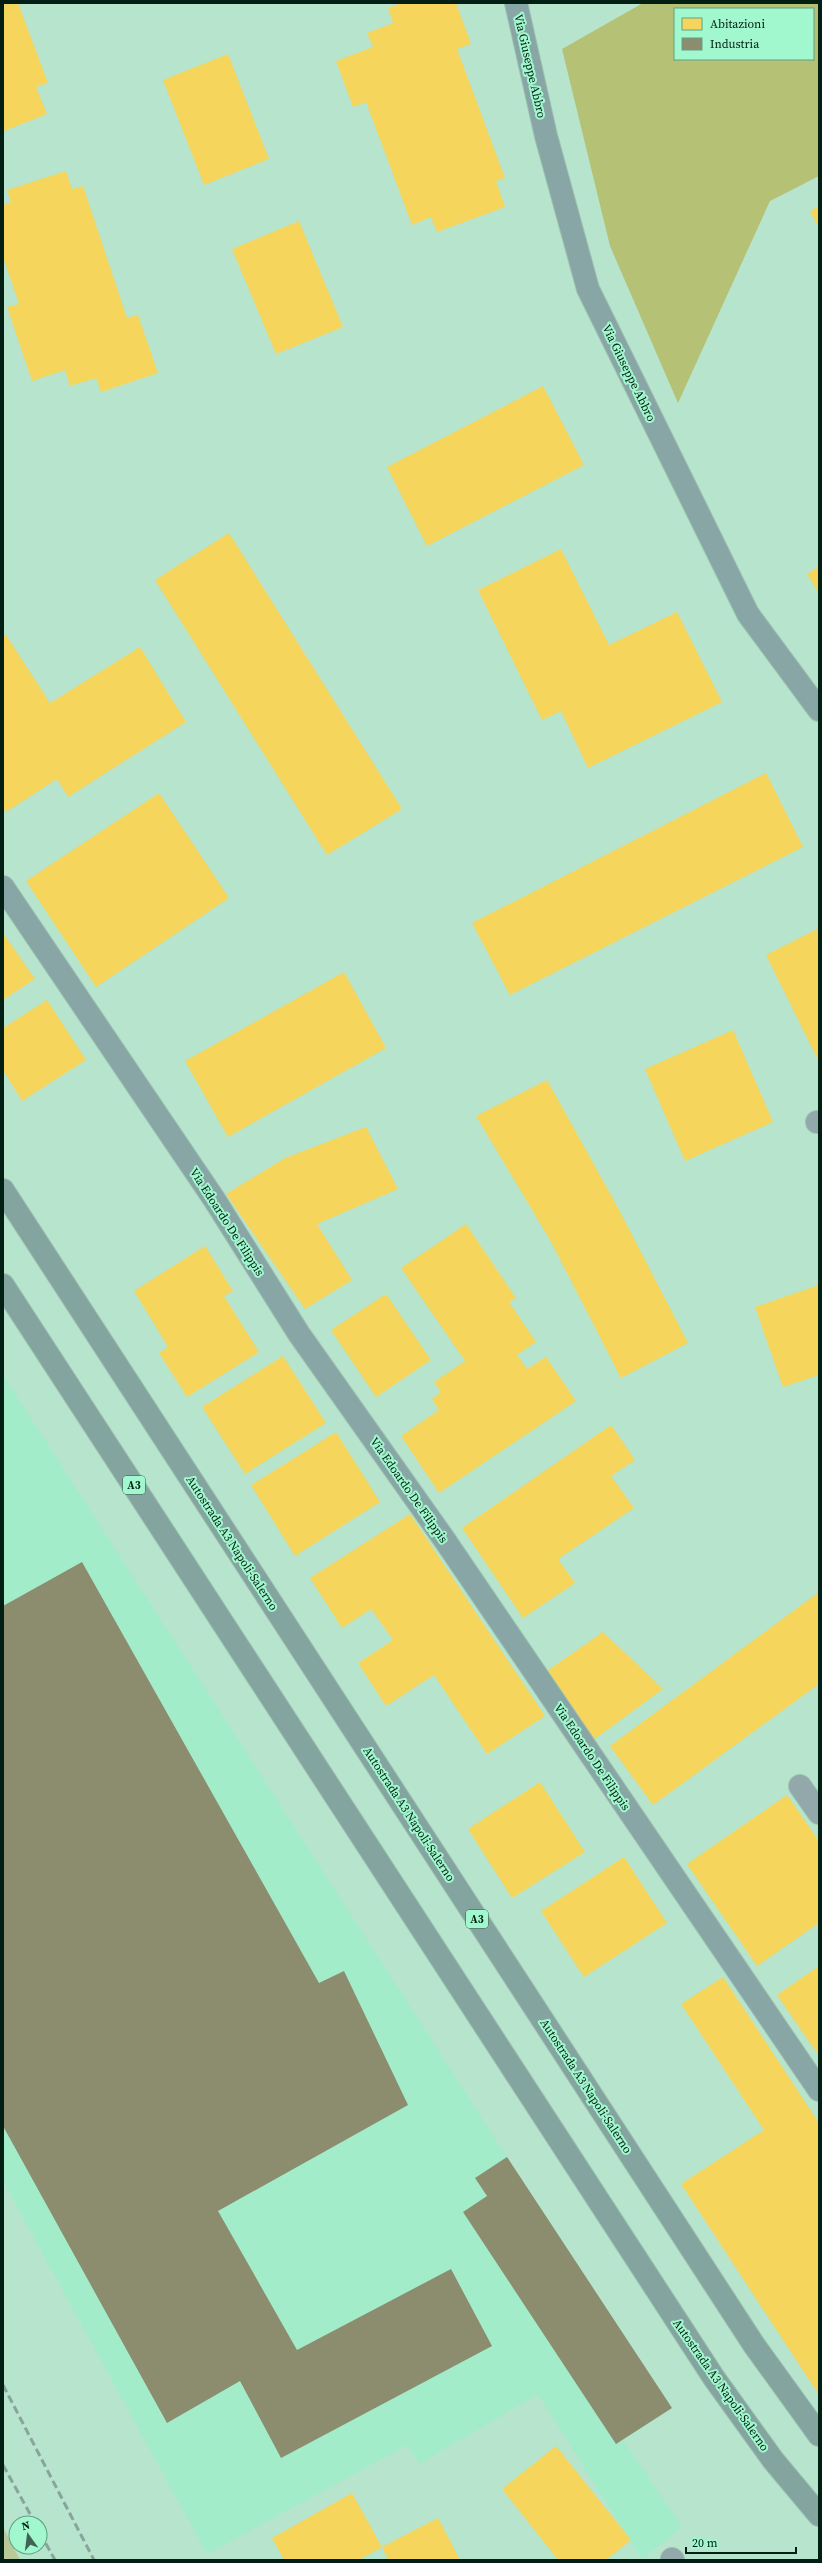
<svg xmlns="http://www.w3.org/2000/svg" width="822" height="2563" viewBox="0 0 822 2563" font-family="'Source Serif 4',serif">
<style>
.built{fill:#a3ecc9}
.green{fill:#b9c999}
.forest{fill:#b5c275;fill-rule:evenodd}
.homes{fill:#f6d55c}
.industry{fill:#8c8c6e}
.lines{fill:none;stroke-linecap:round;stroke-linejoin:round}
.street-casing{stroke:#9dc1af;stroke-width:24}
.secondary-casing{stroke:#9dc1af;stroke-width:24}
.highway-casing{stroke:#9dc1af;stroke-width:24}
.street{stroke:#92a8aa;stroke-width:22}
.secondary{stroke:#88a6a5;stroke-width:22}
.highway{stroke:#83a49f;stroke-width:22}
.rail{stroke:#89a39d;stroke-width:3;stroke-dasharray:8 4;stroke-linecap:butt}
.labels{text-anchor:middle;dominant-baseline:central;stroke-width:4;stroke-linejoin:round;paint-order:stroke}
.shield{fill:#a2f8ce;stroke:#335f4a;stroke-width:1}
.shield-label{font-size:11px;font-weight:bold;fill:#031e12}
.street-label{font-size:12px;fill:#031e12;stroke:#a2f8ce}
</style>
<rect width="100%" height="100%" fill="#b6e4cd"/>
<!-- built -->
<path class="built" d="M3,1375L507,2157L672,2408L623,2440L682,2527L642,2559L538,2394L419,2464L407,2445L207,2554L3,2181Z"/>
<!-- green -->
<path class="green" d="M3,2527L20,2560H3Z"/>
<!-- forest -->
<path class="forest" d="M643,3H819V176L770,201L678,403L610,246L562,49ZM675,9H813V59H675Z"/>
<!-- homes -->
<path class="homes" d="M3,3H18L48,83L36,87L47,114L4,131Z
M401,3H456L471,44L457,49L505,178L496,181L505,207L437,232L431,217L412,225L366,102L353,107L336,61L373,47L367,33L393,23L388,8Z
M228,54L269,159L204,185L163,80Z
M66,171L72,189L83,186L127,318L138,315L158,373L101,392L96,378L70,386L65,370L32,381L7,307L19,304L3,257V205L11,202L7,190Z
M819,206V229L810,211Z
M299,221L343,327L276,354L232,249Z
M543,386L584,465L427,546L387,467Z
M229,533L402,809L327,855L155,580Z
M561,549L609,645L677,612L722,702L588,768L561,711L542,720L478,590Z
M819,566V594L807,574Z
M6,635L50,703L140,647L186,722L68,797L57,779L6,812L3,807V637Z
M766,773L803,847L510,995L472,923Z
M159,793L229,898L96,987L26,881Z
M819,928V1062L766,955Z
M3,933L35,979L3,1000Z
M344,972L386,1048L228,1137L185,1061Z
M47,1000L86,1060L22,1101L3,1070V1028Z
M733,1030L773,1122L685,1161L645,1069Z
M547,1080L617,1206L688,1343L621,1378L550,1240L476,1116Z
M366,1127L398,1189L317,1224L352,1280L305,1309L226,1194L285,1158Z
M466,1224L516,1298L509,1302L536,1342L517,1355L527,1369L546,1357L576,1401L439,1493L401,1436L439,1410L432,1399L441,1392L434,1382L465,1361L401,1268Z
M205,1246L233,1291L224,1296L259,1352L187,1397L159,1353L168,1347L134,1291Z
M819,1285V1375L783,1387L755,1307Z
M386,1294L431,1360L376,1397L331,1330Z
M283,1356L326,1423L245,1474L202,1407Z
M611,1425L635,1460L611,1476L634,1508L558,1559L575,1583L523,1618L462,1528Z
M336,1432L380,1502L295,1556L251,1485Z
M410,1514L545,1716L487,1754L434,1675L386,1706L358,1663L393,1640L371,1609L342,1628L310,1578Z
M819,1592V1684L653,1805L610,1746Z
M603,1632L663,1689L592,1741L544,1673Z
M540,1782L585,1852L512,1898L468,1829Z
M787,1795L819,1841V1923L757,1966L687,1864Z
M624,1857L667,1923L584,1977L541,1911Z
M819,1966V2056L777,1995Z
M723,1977L819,2123V2395L681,2184L764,2130L681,2004Z
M556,2446L631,2540L606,2560H558L502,2489Z
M352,2493L382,2547L359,2560H284L272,2538Z
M438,2518L460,2560H388L382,2547Z"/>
<!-- industry -->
<path class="industry" d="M82,1562L319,1983L344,1971L408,2105L218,2211L297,2350L451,2269L492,2346L281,2458L240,2381L167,2423L3,2126V1606Z
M507,2157L672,2408L616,2444L463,2212L487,2196L475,2178Z"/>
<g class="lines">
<!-- street casing -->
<g class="street-casing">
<path id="street" d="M817,1122H819
M800,1786L819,1813
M672,2559L673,2560"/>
</g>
<!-- secondary casing -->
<g class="secondary-casing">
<path id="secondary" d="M516,3L546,136L588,289L748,614L819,710
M3,887L214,1199L299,1334L444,1539L819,2090"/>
</g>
<!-- highway casing -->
<g class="highway-casing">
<path id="highway" d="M3,1190L754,2345L819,2435
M3,1285L714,2378L773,2460L819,2515"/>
</g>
<!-- street -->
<use href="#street" class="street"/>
<!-- secondary -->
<use href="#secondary" class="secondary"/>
<!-- highway -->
<use href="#highway" class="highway"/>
<!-- rail -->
<path class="rail" d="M3,2385L94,2560
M3,2465L35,2523
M40,2533L55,2560"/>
</g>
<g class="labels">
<!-- shield labels -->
<g class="shield">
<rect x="123" y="1476" width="22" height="18" rx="3"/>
<rect x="466" y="1910" width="22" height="18" rx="3"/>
</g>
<g class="shield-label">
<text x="134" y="1485">A3</text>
<text x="477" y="1919">A3</text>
</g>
<!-- street labels -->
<g class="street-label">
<text transform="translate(530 66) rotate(77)">Via Giuseppe Abbro</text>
<text transform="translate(629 373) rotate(64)">Via Giuseppe Abbro</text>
<text transform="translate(227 1222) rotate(57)">Via Edoardo De Filippis</text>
<text transform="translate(409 1490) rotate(55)">Via Edoardo De Filippis</text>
<text transform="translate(232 1543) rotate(57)">Autostrada A3 Napoli-Salerno</text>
<text transform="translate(592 1757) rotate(56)">Via Edoardo De Filippis</text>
<text transform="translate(409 1814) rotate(57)">Autostrada A3 Napoli-Salerno</text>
<text transform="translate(586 2086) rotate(57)">Autostrada A3 Napoli-Salerno</text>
<text transform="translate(721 2385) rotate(55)">Autostrada A3 Napoli-Salerno</text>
</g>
</g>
<!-- border -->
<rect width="822" height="2563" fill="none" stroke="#031e12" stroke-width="8"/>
<!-- legend -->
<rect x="674" y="8" width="140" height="52" fill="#a2f8ce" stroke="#62a183"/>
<rect x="682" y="18" width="20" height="12" fill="#f6d55c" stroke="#62a183"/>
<text x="710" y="28" font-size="12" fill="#031e12">Abitazioni</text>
<rect x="682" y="38" width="20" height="12" fill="#8c8c6e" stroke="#62a183"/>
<text x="710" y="48" font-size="12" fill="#031e12">Industria</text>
<!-- north arrow -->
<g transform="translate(28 2535) rotate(346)"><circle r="19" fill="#a2f8ce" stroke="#62a183"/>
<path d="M0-3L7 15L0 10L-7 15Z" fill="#426353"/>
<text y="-6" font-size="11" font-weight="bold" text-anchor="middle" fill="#031e12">N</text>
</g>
<!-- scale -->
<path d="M686 2547v6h110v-6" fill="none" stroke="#031e12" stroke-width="2"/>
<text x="692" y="2547" font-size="12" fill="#031e12" stroke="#a2f8ce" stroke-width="3" paint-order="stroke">20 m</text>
</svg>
